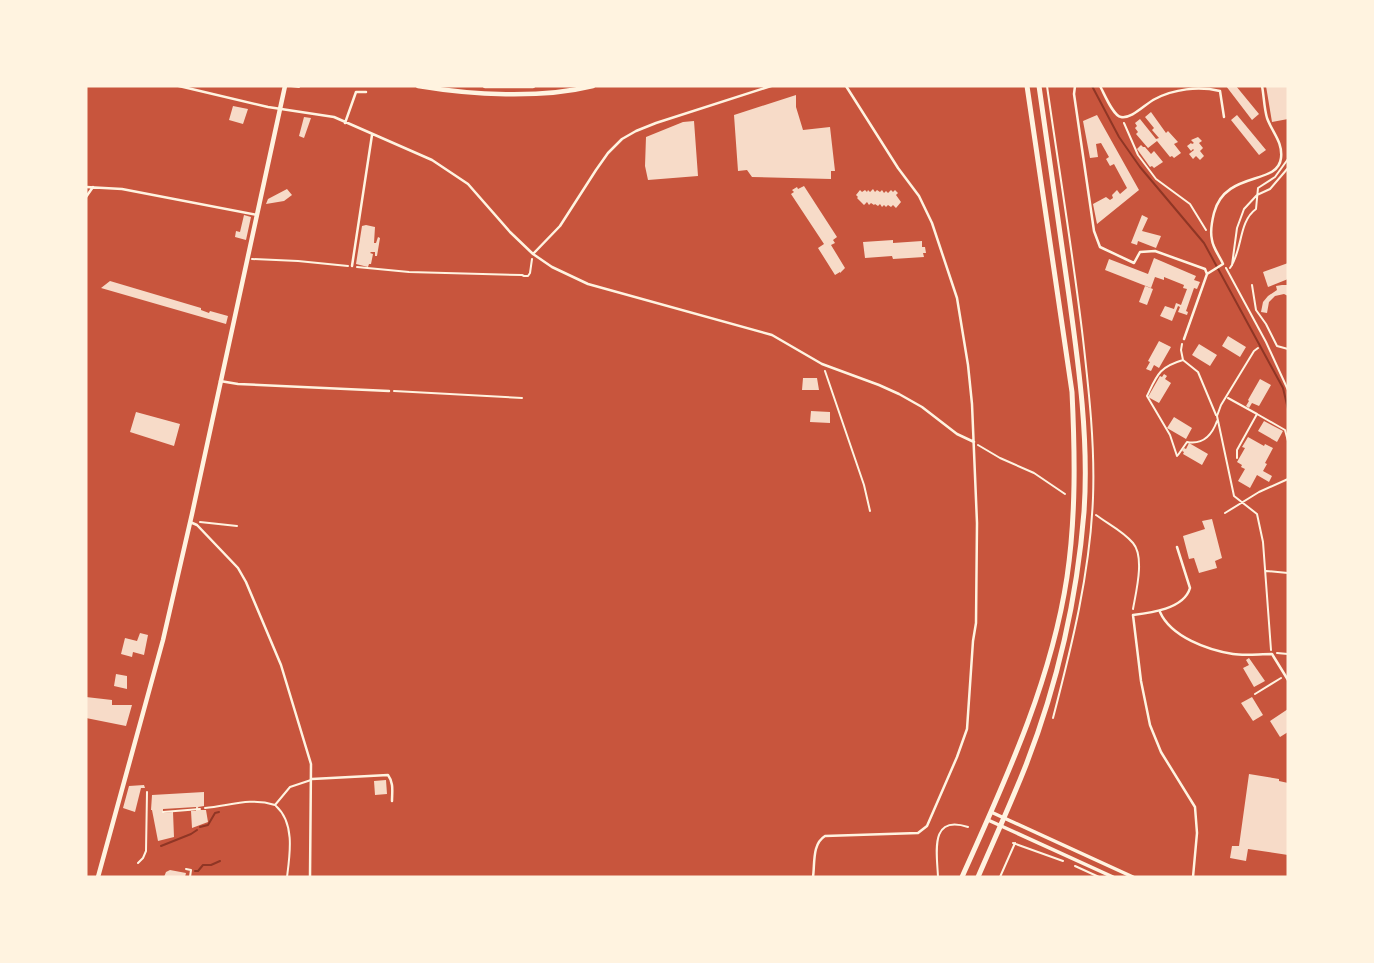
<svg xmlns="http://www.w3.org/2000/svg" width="1374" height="963" viewBox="0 0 1374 963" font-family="'Zilla Slab',serif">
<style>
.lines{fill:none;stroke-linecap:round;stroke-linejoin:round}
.stream{stroke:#8f3625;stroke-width:2}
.building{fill:#f7dbc8}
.path{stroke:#fff3e0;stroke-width:2}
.service{stroke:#fff3e0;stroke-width:2}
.minor{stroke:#fff3e0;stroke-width:2.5}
.tertiary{stroke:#fff3e0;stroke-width:3.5}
.primary{stroke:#fff3e0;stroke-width:4.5}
.trunk{stroke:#fff3e0;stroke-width:5}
</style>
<rect width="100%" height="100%" fill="#c8553d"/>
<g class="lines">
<!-- stream -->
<path class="stream" d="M1092,86L1119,137L1140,167L1204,243L1283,388L1288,409
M200,827L208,825L215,813L219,812
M161,846L191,834L197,830
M195,871H198L203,865H211L220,861"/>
</g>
<!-- building -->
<path class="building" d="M1226,86H1236L1259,114L1252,120Z
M1266,86H1288V119L1272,122Z
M796,95V107L803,130L830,127L835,171H831V179L752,177L747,170L738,171L734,115Z
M233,106L248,109L243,124L229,120Z
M1151,112L1166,133L1168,131L1178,142L1174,144L1181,153L1174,158L1172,156L1170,157L1157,141L1148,148L1136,134L1138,132L1135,128L1137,126L1135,123L1140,119L1156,139L1159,138L1152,130L1154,128L1145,117Z
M1097,115L1139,190L1097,224L1093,204L1106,197L1110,200L1113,198L1112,195L1117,190L1120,194L1127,188L1114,164L1110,166L1106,159L1109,157L1101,143L1096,144L1098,157L1090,158L1083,121Z
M1237,115L1266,150L1259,155L1231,120Z
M304,117L311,118L304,138L299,136Z
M694,121L698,176L648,180L645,166L646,137L683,122Z
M1198,137L1202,141L1199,143L1203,148L1200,151L1204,156L1200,160L1196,156L1193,159L1189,154L1194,150L1193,149L1191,151L1187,146L1191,143L1192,144L1194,143L1191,140Z
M1141,145L1143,147H1145L1151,154L1154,151L1163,162L1154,168L1152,166L1150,167L1137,149Z
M804,186L837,237L833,240L835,243L831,245L845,268L840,273V272L835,275L818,248L824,244L791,194L794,192L792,190L797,187L798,189Z
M287,189L292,195L284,201L266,204L268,199Z
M873,189L875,192L877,190L880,192L882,190L884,193L886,191L888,193L891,190L893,192L895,190L898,193L896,195L901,202L896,208L893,205L891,207L888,205L886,207L884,205L882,207L880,204L878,206L875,204L874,205L871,203L869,205L867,202L864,205L857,198L858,197L856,195L860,190L862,192L865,190L867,192L868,190L870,192Z
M244,215L251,217L246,240L235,237L236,231L240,232Z
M1142,215L1148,218L1142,231L1161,236L1156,248L1138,241L1137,245L1131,243Z
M366,225L375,227L374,243H376L378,237L380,238L377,256H375V252H371L370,253L373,254L371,264H369L368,267L356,264L362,226Z
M893,240V243L922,241V247H925L926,253H923L924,257L893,259L892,256L865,258L863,242Z
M1154,258L1196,276L1194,280L1200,282L1197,289L1194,288L1186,311L1188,312L1187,315L1178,312L1180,307L1178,306L1172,321L1160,316L1165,306L1174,309L1176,303L1181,305L1187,289L1183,288L1184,285L1164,277V280L1155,277L1151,288L1105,270L1109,259L1148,274Z
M1288,263V279L1268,287L1263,272Z
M110,281L201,308V310L209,313L210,311L228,316L226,324L101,288Z
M1282,285H1288V296L1284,294L1275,296L1269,302L1267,313L1261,312L1263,302L1268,296L1277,290L1276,286Z
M1145,286L1153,289L1147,305L1139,302Z
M1228,336L1246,347L1240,357L1222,346Z
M1159,341L1171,347L1159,368L1154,365L1151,371L1146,369L1150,362L1148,361Z
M1199,344L1217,355L1210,366L1192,355Z
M1164,374L1167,376L1165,379L1171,383L1159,403L1148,397L1160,376L1162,377Z
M803,378H817L819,390H802Z
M1260,379L1271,385L1259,406L1252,403L1249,408L1246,406L1249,401L1248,400Z
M811,411L830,412V423L810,422Z
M136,412L180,424L174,446L130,432Z
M1174,417L1192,428L1186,439L1167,428Z
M1264,421L1283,431L1277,442L1258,431Z
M1248,437L1264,446L1265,444L1273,448L1265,463L1267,464L1263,471L1272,476L1269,482L1257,475L1250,488L1238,481L1245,469L1241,467L1242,465L1237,462L1245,448L1242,447Z
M1189,443L1208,454L1202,465L1183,454L1184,452L1182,451L1184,448L1186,449Z
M1212,519L1222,558L1215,561L1217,568L1199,573L1194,558L1189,559L1183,536L1205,529L1202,521Z
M140,633L148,635L144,655L133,652L132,657L121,654L125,638L137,641Z
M1249,658L1265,681L1254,687L1243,668L1249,665L1246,660Z
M116,674L127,676V689L114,686Z
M86,697L112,700V705H132L126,726L86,718Z
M1252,697L1263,715L1253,721L1241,703Z
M1288,709V732L1280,737L1270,721Z
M1249,774L1279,779V781L1288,783V855L1248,849L1246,861L1230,858L1232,846H1239Z
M386,780L387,794L375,795L374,781Z
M144,785L145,788H141L135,812L123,808L129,786Z
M204,792V806L198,807L199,810H206L208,822L192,828L191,811H196V807L163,809V813L173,812L174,837L158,841L152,810H151L152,795Z
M170,870L186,873L185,877H164L166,872Z"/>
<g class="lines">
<!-- path -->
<path class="path" d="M291,86L299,87
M1047,86C1059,170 1073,254 1083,339C1089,392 1095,445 1093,498C1090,573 1072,645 1053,718
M1124,123L1138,155L1156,179L1190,204L1206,230
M252,259L298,261L348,266
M1232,265L1237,228L1244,209L1257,195L1270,189L1288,168
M357,267L409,272L522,275L524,276H528L530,273L532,259
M1226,268L1266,342L1288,390
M1230,268C1243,250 1238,222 1256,209L1258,188L1275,177L1288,159
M1252,285L1256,310L1266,324L1277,346L1288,349
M1182,344L1181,350L1183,360L1198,372L1216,415
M1258,348L1254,351L1221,405L1217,416L1234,496L1257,514L1263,542L1271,650
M825,371L864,485L870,511
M394,391L522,398
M1228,398L1257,414L1237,450V458
M1257,414L1285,430L1288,441
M978,445L1000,458L1034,473L1065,494
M1178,455L1187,442C1203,445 1212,435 1217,421
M1177,456L1170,435L1147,396C1157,375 1159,367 1183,360
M1225,513L1259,492L1288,479
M1096,515C1108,524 1123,531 1133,543C1145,557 1136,592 1133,609
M200,522L237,526
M1266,571L1288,573
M1277,653L1288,654
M1255,694L1281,678
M163,812L200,809
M1013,843L1063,861
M138,863L143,858L146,851L147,792
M1075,866L1099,877
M186,869L191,870L190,877
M938,877C937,853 929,814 968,827
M1000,877L1015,843"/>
<!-- service -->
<path class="service" d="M276,806C295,823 290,854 287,877
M205,808C229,806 250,797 275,805L290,787L311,780"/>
<!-- minor -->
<path class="minor" d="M179,86L268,107L334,117L432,160L468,184L510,232L533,254L552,267L588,284L772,335L822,364L879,385L899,394L922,407L957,434L974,442
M1075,86L1074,94L1094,231L1100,247L1134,263L1140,252L1155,251L1205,269L1207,274
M1100,86C1104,93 1113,116 1121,117C1132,119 1145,104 1155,99C1174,89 1198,86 1220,91L1224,117
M345,123L356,92H366
M86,187L122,189L257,215
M86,197L93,187
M533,254L560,226L596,170L608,153L622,139L636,131L656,123L771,86
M352,266L372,135
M1184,339L1207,274L1223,264C1220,257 1213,248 1212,240C1210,232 1212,221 1214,213C1225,170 1278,186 1281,158C1283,142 1272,132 1267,118C1264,108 1264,96 1262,86
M220,381L238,384L389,391
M190,522L197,525L238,568L246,582L281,665L311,764L310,877
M1177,547L1190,588C1184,609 1150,613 1133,615L1141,681L1150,725L1161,752L1195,807L1197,833L1193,877
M1160,612C1171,637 1208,650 1233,654C1245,656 1259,654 1272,654L1288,680
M312,779L388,775C394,783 392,792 392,801
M813,877C815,863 812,844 825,836L918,833L927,826L957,757L967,729L973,641L976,623L977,523L972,404L968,365L957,298L932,223L919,196L898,168L846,86"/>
<!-- tertiary -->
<path class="tertiary" d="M991,812L1133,877
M988,820L1113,877"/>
<!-- primary -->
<path class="primary" d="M418,86C472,95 540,99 593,86
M485,86H533
M98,877L163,640L192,514L285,86"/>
<!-- trunk -->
<path class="trunk" d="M962,877C1005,781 1051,683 1067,577C1076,516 1075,454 1072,392L1027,86
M978,877C994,840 1011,803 1026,765C1057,685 1077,598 1084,512C1089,440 1079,368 1069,296C1059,226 1049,156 1039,86"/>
</g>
<!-- border -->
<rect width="1374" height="963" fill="none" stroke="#fff3e0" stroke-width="175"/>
</svg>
